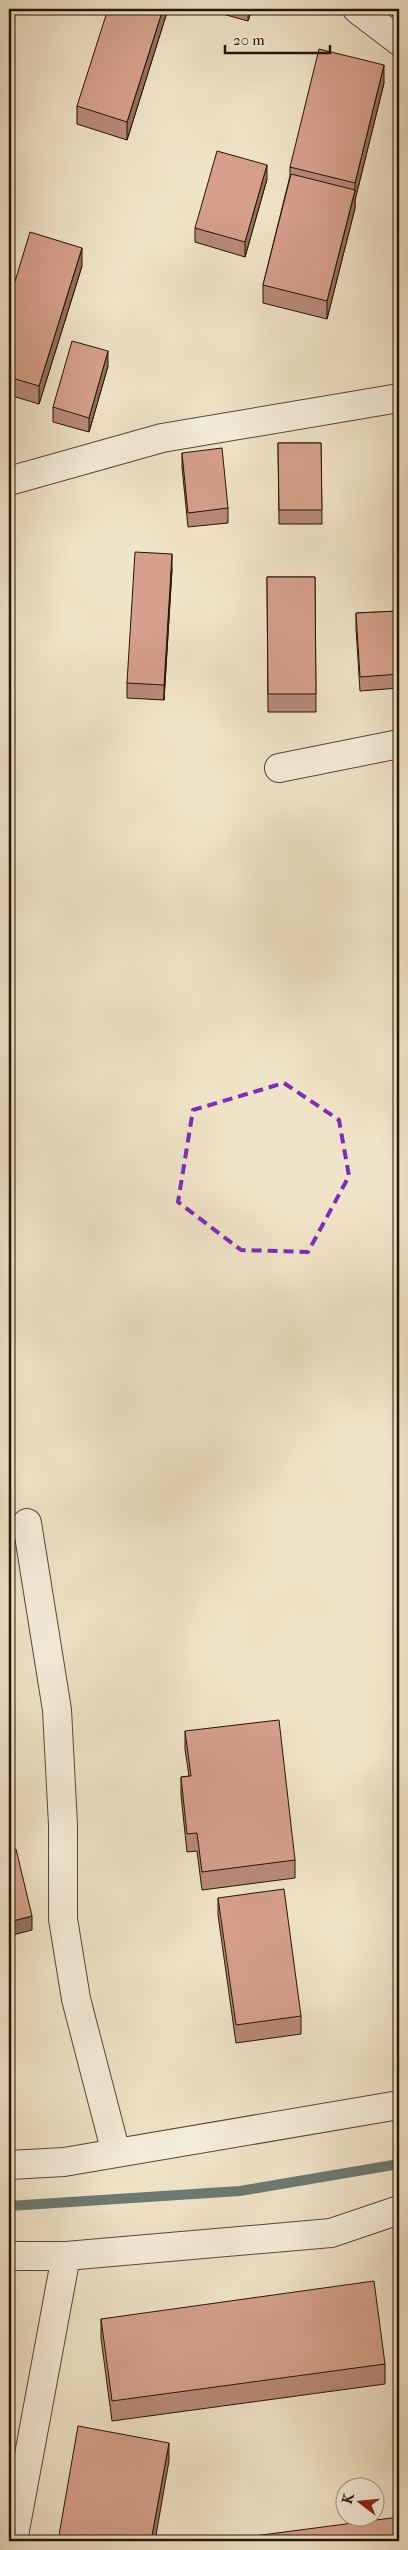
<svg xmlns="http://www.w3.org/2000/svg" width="408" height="2550" viewBox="0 0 408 2550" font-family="'IM FELL French Canon',serif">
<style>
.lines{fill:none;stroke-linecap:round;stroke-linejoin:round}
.stream{stroke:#6b7a71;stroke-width:10}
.minor-casing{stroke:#564834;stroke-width:30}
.minor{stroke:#f5eddb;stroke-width:28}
.wall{fill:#b88a78;stroke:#231402}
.shaded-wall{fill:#967062;stroke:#231402}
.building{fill:#d6a08c;stroke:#231402}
.marked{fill:none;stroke:#7b2cbf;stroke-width:4;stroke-dasharray:10 6;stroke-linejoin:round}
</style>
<rect width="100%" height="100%" fill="#f0e4c8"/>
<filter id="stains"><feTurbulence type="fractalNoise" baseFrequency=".004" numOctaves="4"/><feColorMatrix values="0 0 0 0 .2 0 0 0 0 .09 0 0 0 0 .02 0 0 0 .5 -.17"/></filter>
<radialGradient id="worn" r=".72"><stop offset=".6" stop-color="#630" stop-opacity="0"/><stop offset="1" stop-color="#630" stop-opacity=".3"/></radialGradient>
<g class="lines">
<!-- stream -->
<path class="stream" d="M9,2206L240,2191L399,2164"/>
<!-- minor casing -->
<g class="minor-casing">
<path id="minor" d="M357,9L399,41
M9,481L162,438L399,398
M279,768L399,744
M27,1523L57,1710L63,1825V1919L76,1999L116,2153
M9,2165L64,2162L399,2105
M9,2256H66L331,2233L399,2210
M13,2541L66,2256"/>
</g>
<!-- minor -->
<use href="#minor" class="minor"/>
</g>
<!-- wall -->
<path class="wall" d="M168,9L127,140L77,124V106Z
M212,9H252L248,21L212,11Z
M384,83L355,200V208L327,319L263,303V285L290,176V167Z
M267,179L245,257L195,242V228Z
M82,266L39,404L9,395V301Z
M108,366L89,432L53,422V407Z
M278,443H321L322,524H279Z
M182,453L228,508V523L188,527L182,467Z
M172,569L164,700L127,698V683Z
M267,577H315L316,712H268Z
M399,611V688L360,691L356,628V613Z
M185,1731L295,1860V1878L202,1890L197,1851L187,1852L181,1795V1777L189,1776L185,1749Z
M218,1898L301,2016V2034L236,2043L218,1915Z
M399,2278V2309L396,2299V2279Z
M101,2319L385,2364V2384L112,2421L101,2338Z"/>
<!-- shaded-wall -->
<path class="shaded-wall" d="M163,9H168L127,140V122Z
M248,9H252L248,21Z
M384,65V83L355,200V208L327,319V301L355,191V183Z
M267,165V179L245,257V242Z
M82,248V266L39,404V386Z
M108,351V366L89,432V418Z
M172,554V569L164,700V685Z
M32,1916V1930L9,1936V1922Z
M169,2443V2461L155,2541H151Z"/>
<!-- building -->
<path class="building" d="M108,9H163L127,122L77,106Z
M319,49L384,65L355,183L290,167Z
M217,151L267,165L245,242L195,228Z
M291,174L355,190L327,301L263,285Z
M30,232L82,248L39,386L9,377V301Z
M72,341L108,351L89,418L53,407Z
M278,443H321L322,510H279Z
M222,448L228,508L188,513L182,453Z
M135,552L172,554L164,685L127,683Z
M267,577H315L316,694H268Z
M399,611V674L360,677L356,613Z
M279,1720L295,1860L202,1872L197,1833L187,1834L181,1777L191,1776L185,1731Z
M16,1849L32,1916L9,1922V1851Z
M284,1889L301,2016L236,2025L218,1898Z
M399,2278V2289L396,2279Z
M374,2281L385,2364L112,2401L101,2319Z
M78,2426L169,2443L151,2541H58Z
M399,2517V2541H216Z"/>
<!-- marked area -->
<path class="marked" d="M284,1083L339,1120L349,1176L308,1252L241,1250L178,1202L193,1110Z"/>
<!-- margin -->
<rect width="408" height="2550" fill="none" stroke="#f0e4c8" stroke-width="30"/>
<rect x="10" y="10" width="388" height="2530" fill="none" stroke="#231402" stroke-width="2.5"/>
<rect x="15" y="15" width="378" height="2520" fill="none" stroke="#231402"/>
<!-- north arrow -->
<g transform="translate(360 2502) rotate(286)"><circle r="24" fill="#f5eddb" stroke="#a19684"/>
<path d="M0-4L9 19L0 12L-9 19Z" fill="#8f2418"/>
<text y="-8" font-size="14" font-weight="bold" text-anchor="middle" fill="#231402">K</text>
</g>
<!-- scale -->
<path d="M225 45v8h105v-8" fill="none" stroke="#231402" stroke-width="2.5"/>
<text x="233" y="45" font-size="15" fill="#231402" stroke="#f5eddb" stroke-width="4" paint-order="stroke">20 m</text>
<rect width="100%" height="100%" filter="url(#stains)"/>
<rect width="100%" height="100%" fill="url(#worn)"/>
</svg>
